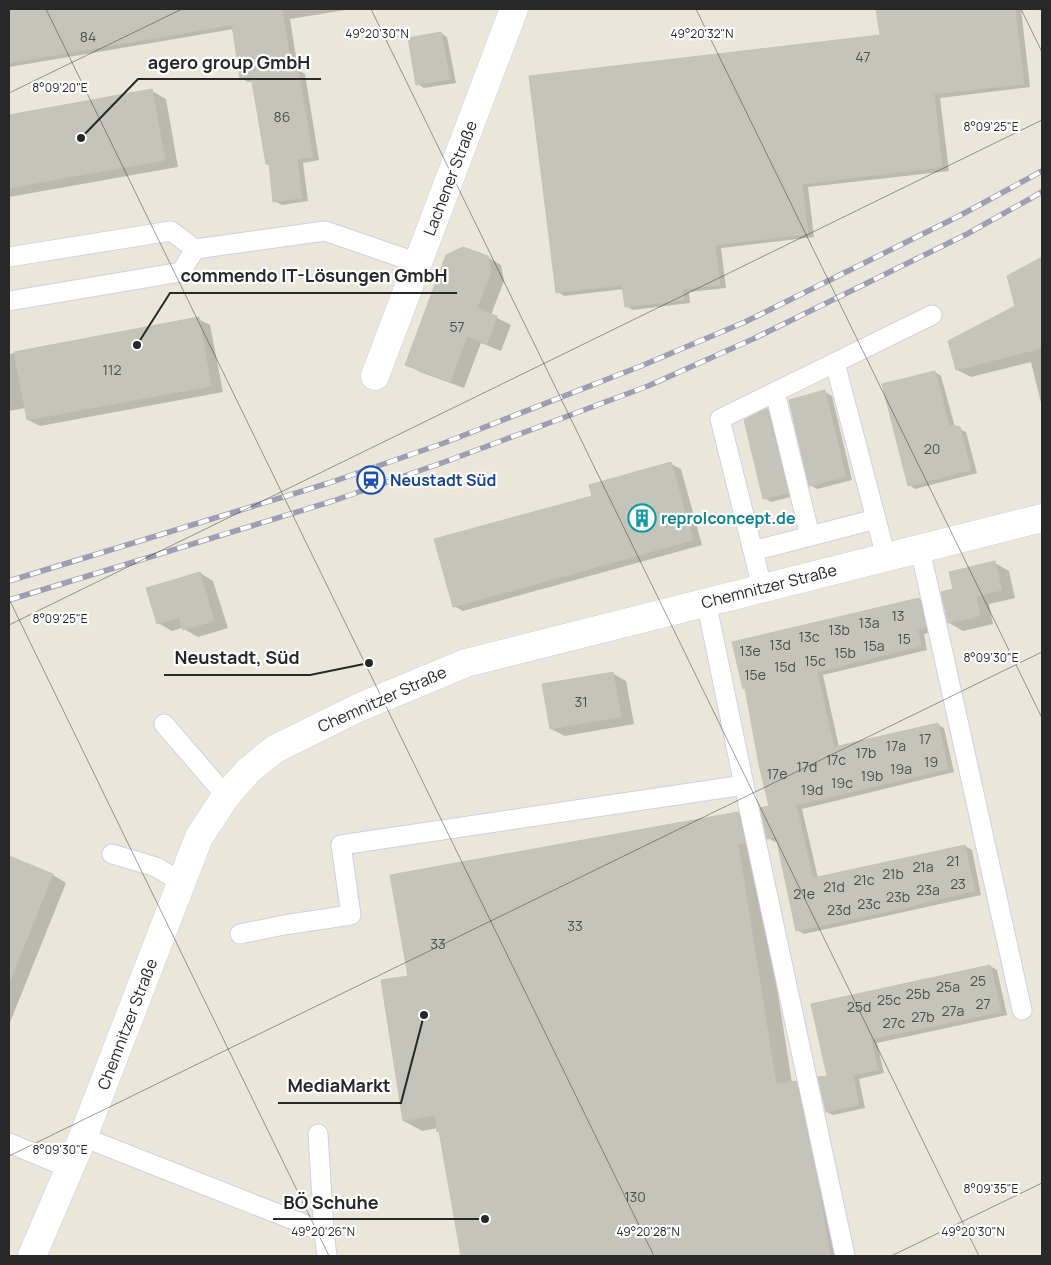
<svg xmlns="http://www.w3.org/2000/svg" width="1051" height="1265" viewBox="0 0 1051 1265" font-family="Manrope,sans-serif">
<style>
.shadow{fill:#0003}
.building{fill:#c5c4ba;stroke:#c5c3b4}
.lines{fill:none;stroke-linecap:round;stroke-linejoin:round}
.service-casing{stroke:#d0cfe1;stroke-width:21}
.minor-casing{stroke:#d0cfe1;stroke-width:29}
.service{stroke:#fff;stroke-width:19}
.minor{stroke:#fff;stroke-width:28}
.rail-casing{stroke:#9f9db2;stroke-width:5.5}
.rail{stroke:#fff;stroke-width:4;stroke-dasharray:11;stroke-linecap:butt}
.ticks{fill:none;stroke:#282828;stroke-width:1;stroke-opacity:0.45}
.labels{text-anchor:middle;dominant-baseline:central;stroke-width:4.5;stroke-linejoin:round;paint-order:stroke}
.number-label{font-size:14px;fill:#4f4f4c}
.street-label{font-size:16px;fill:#282828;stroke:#fff}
.transit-label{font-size:16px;font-weight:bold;fill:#164399;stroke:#fff;text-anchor:start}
.culture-label{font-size:16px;font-weight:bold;fill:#0d838f;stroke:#fff;text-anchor:start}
.ticks-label{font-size:12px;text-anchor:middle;fill:#282828;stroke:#fff;stroke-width:4.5;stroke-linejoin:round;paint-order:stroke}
.leader{fill:none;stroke:#282828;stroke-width:2}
.callout-dot{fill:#282828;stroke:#fff;stroke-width:2}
.callout-label{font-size:18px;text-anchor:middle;font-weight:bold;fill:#282828;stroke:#fff;stroke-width:4.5;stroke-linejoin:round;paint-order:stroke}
</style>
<rect width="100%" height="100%" fill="#eae7da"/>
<!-- shadow -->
<path class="shadow" d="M9,9H352L290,19L298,70L305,74L319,160L303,163L308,201L282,205L274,201L270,166L267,164L253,81L248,82L241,78L234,29L9,67Z
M878,9H1021L1030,87L940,98L949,171L808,187L814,237L721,248L726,288L689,292L690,303L633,310L626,306L624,289L564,296L558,292L881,36Z
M441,33L447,37L456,83L424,88L418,84Z
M152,91L166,99L178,167L9,197V116Z
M487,257L501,265L504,281L491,315L511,325L501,351L481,343L464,388L420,372L407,364Z
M1042,258V407L1031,362L971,377L957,370L1016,306L1008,276Z
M198,319L210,325L223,392L40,426L28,420L25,408L9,411V354Z
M935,372L941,376L955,427L966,432L977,473L915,489L909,485Z
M825,392L832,396L852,480L817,489L810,485Z
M767,410L774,413L794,496L771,502L764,498Z
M671,464L681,469L702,545L463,611L454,606L593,497Z
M995,563L1009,571L1015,598L989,604L993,624L963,631L949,623L954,590Z
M200,573L213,581L228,628L198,637L184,629V627L172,631L158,623Z
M919,599L926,603L932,632L924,634L927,650L823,675L839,747L937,724L944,728L954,772L802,809L818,878L965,846L972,850L981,895L804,934L797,930L778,841L775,842L768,838L771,807L747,689L744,688Z
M612,673L626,681L634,724L565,736L551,729Z
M738,813L756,824V854L792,1083L796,1082L814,1093L846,1256H462L441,1132L438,1128L422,1131L404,1121L409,977Z
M9,858L53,875L66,883L9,1025Z
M990,966L997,970L1007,1015L877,1043L884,1073L859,1079L865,1108L833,1115L827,1112L828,1077L813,1005Z"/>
<!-- building -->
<path class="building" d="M9,9H282L292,70L298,69L313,157L297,159L302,198L273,202L269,164H266L251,76L240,78L232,25L9,63Z
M876,9H1015L1024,84L934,94L942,167L802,184L808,234L715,245L720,285L683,289L684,300L625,307L622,285L556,293L529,76L880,35Z
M441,32L450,79L416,85L408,38Z
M152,89L165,160L9,188V115Z
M463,247L488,256L491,272L477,308L497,316L487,344L467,336L450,382L405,365L446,255Z
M1042,257V348L956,370L948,341L1015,306L1007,276Z
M199,317L211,386L27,420L14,352Z
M935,371L949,425L960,427L971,470L908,486L882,384Z
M825,390L846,477L809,486L789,400Z
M767,408L788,493L763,499L744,420Z
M671,462L693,540L453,607L434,539L592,496L589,485Z
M995,561L1002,590L976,596L980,616L948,623L941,592L953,589L949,572Z
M200,572L214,621L183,630L179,617L157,624L146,588Z
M919,598L926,628L918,630L921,646L817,672L834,747L938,723L948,769L796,805L813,878L965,845L975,891L914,905V906L796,931L776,837L767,839L760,808L769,806L759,765L745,688L743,689L732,642Z
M613,672L621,717L550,729L542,684Z
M738,812L745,843L738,844L776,1084L796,1081L818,1182L830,1256H461L439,1131L437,1132L435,1115L403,1121L381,980L408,976L390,875Z
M9,856L53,874L10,981H9Z
M990,965L1001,1012L871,1039L878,1070L853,1075L859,1105L826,1112L818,1077L827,1076L811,1004Z"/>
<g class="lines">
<!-- service casing -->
<g class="service-casing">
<path id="service" d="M9,257L171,231L195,249L325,231L418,263
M9,301L181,272L195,249
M835,363L886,557
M775,392L810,536
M920,549L1022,1010
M753,551L876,519
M762,587L720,419L932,315
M706,601L744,785L845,1256
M164,724L226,796
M112,854L156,867L181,882
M240,934L284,925L351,915L341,845L744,785
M318,1134L324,1232L327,1256
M83,1137L324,1232
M9,1143L69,1168"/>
</g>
<!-- minor casing -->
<g class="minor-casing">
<path id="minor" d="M375,376L514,9
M32,1256L83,1137L199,837L226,796L248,771L275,749L360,707L466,663L1042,518"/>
</g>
<!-- service -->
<use href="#service" class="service"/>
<!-- minor -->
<use href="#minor" class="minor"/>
<!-- rail casing -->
<g class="rail-casing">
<path id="rail" d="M9,581L329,483L444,443L641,366L745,322L959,216L1042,171
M9,600L333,501L450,460L648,386L753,339L967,234L1042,192"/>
</g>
<!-- rail -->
<use href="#rail" class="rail"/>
</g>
<!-- ticks -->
<path class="ticks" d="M46,9L654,1256M371,9L979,1256M696,9L1042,718M1021,9L1042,52M9,93L182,9M9,599L329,1256M9,625L1042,120M9,1156L1042,652M891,1256L1042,1183"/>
<!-- icons -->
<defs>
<g id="station-ring" transform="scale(1.4375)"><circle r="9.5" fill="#fff" stroke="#1a4fb4" stroke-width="1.5"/><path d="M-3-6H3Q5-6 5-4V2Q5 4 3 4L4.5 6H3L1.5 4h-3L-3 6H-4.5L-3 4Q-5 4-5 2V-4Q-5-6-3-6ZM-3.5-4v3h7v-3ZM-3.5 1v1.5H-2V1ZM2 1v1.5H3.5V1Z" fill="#1a4fb4"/></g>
<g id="building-ring" transform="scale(1.4375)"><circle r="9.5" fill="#fff" stroke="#0f9aa8" stroke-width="1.5"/><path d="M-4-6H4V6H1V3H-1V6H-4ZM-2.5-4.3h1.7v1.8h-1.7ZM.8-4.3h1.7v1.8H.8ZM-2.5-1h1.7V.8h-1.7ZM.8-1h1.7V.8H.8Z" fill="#0f9aa8"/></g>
</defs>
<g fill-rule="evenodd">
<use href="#station-ring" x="371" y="480"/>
<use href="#building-ring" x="642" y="518"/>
</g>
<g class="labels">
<!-- number labels -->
<g class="number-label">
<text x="88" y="36">84</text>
<text x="863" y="56">47</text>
<text x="282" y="116">86</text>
<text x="457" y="326">57</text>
<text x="112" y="369">112</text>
<text x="932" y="448">20</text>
<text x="898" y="615">13</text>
<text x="869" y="622">13a</text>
<text x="839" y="629">13b</text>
<text x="809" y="636">13c</text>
<text x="904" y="638">15</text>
<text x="780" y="644">13d</text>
<text x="874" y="645">15a</text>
<text x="750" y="650">13e</text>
<text x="845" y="652">15b</text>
<text x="815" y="660">15c</text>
<text x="785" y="666">15d</text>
<text x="755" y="674">15e</text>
<text x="581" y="701">31</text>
<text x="925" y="738">17</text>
<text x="896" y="745">17a</text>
<text x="866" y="752">17b</text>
<text x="836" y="759">17c</text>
<text x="931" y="761">19</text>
<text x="807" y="766">17d</text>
<text x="901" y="768">19a</text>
<text x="777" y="773">17e</text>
<text x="872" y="775">19b</text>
<text x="842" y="782">19c</text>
<text x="812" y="789">19d</text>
<text x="953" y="860">21</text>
<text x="923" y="866">21a</text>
<text x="893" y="873">21b</text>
<text x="864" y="879">21c</text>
<text x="958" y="883">23</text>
<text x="834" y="886">21d</text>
<text x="928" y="889">23a</text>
<text x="804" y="893">21e</text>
<text x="898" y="896">23b</text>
<text x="869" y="903">23c</text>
<text x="839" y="909">23d</text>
<text x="575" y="925">33</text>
<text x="438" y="943">33</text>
<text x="978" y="980">25</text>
<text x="948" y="986">25a</text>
<text x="918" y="993">25b</text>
<text x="889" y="999">25c</text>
<text x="983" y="1003">27</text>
<text x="859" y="1006">25d</text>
<text x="953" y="1010">27a</text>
<text x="923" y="1016">27b</text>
<text x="894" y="1022">27c</text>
<text x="635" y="1196">130</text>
</g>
<!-- street labels -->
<g class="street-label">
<text transform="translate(450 178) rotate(-69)">Lachener Straße</text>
<text transform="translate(769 586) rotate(-14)">Chemnitzer Straße</text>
<text transform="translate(382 699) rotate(-24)">Chemnitzer Straße</text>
<text transform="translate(127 1024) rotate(-69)">Chemnitzer Straße</text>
</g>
<!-- transit labels -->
<g class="transit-label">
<text x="390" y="480">Neustadt Süd</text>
</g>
<!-- culture labels -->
<g class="culture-label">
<text x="661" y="518">repro|concept.de</text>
</g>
</g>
<g class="ticks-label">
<text x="377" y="38">49°20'30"N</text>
<text x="702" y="38">49°20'32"N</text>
<text x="60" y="92">8°09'20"E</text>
<text x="991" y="131">8°09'25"E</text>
<text x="60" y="623">8°09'25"E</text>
<text x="991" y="662">8°09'30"E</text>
<text x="60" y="1154">8°09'30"E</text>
<text x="991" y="1193">8°09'35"E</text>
<text x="323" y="1236">49°20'26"N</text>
<text x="648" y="1236">49°20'28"N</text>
<text x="973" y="1236">49°20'30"N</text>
</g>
<!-- callouts -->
<path class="leader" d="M81 138L138 79H321M137 345L170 293H457M369 663L310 675H164M424 1015L401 1103H278M485 1219L389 1219H273"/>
<g class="callout-dot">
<circle cx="81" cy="138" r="5"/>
<circle cx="137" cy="345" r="5"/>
<circle cx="369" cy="663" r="5"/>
<circle cx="424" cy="1015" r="5"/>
<circle cx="485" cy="1219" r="5"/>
</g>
<g class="callout-label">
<text x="229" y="69">agero group GmbH</text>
<text x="314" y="282">commendo IT-Lösungen GmbH</text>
<text x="237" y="664">Neustadt, Süd</text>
<text x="339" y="1092">MediaMarkt</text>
<text x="331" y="1209">BÖ Schuhe</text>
</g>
<!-- border -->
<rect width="1051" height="1265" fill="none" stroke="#282828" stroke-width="20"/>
</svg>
